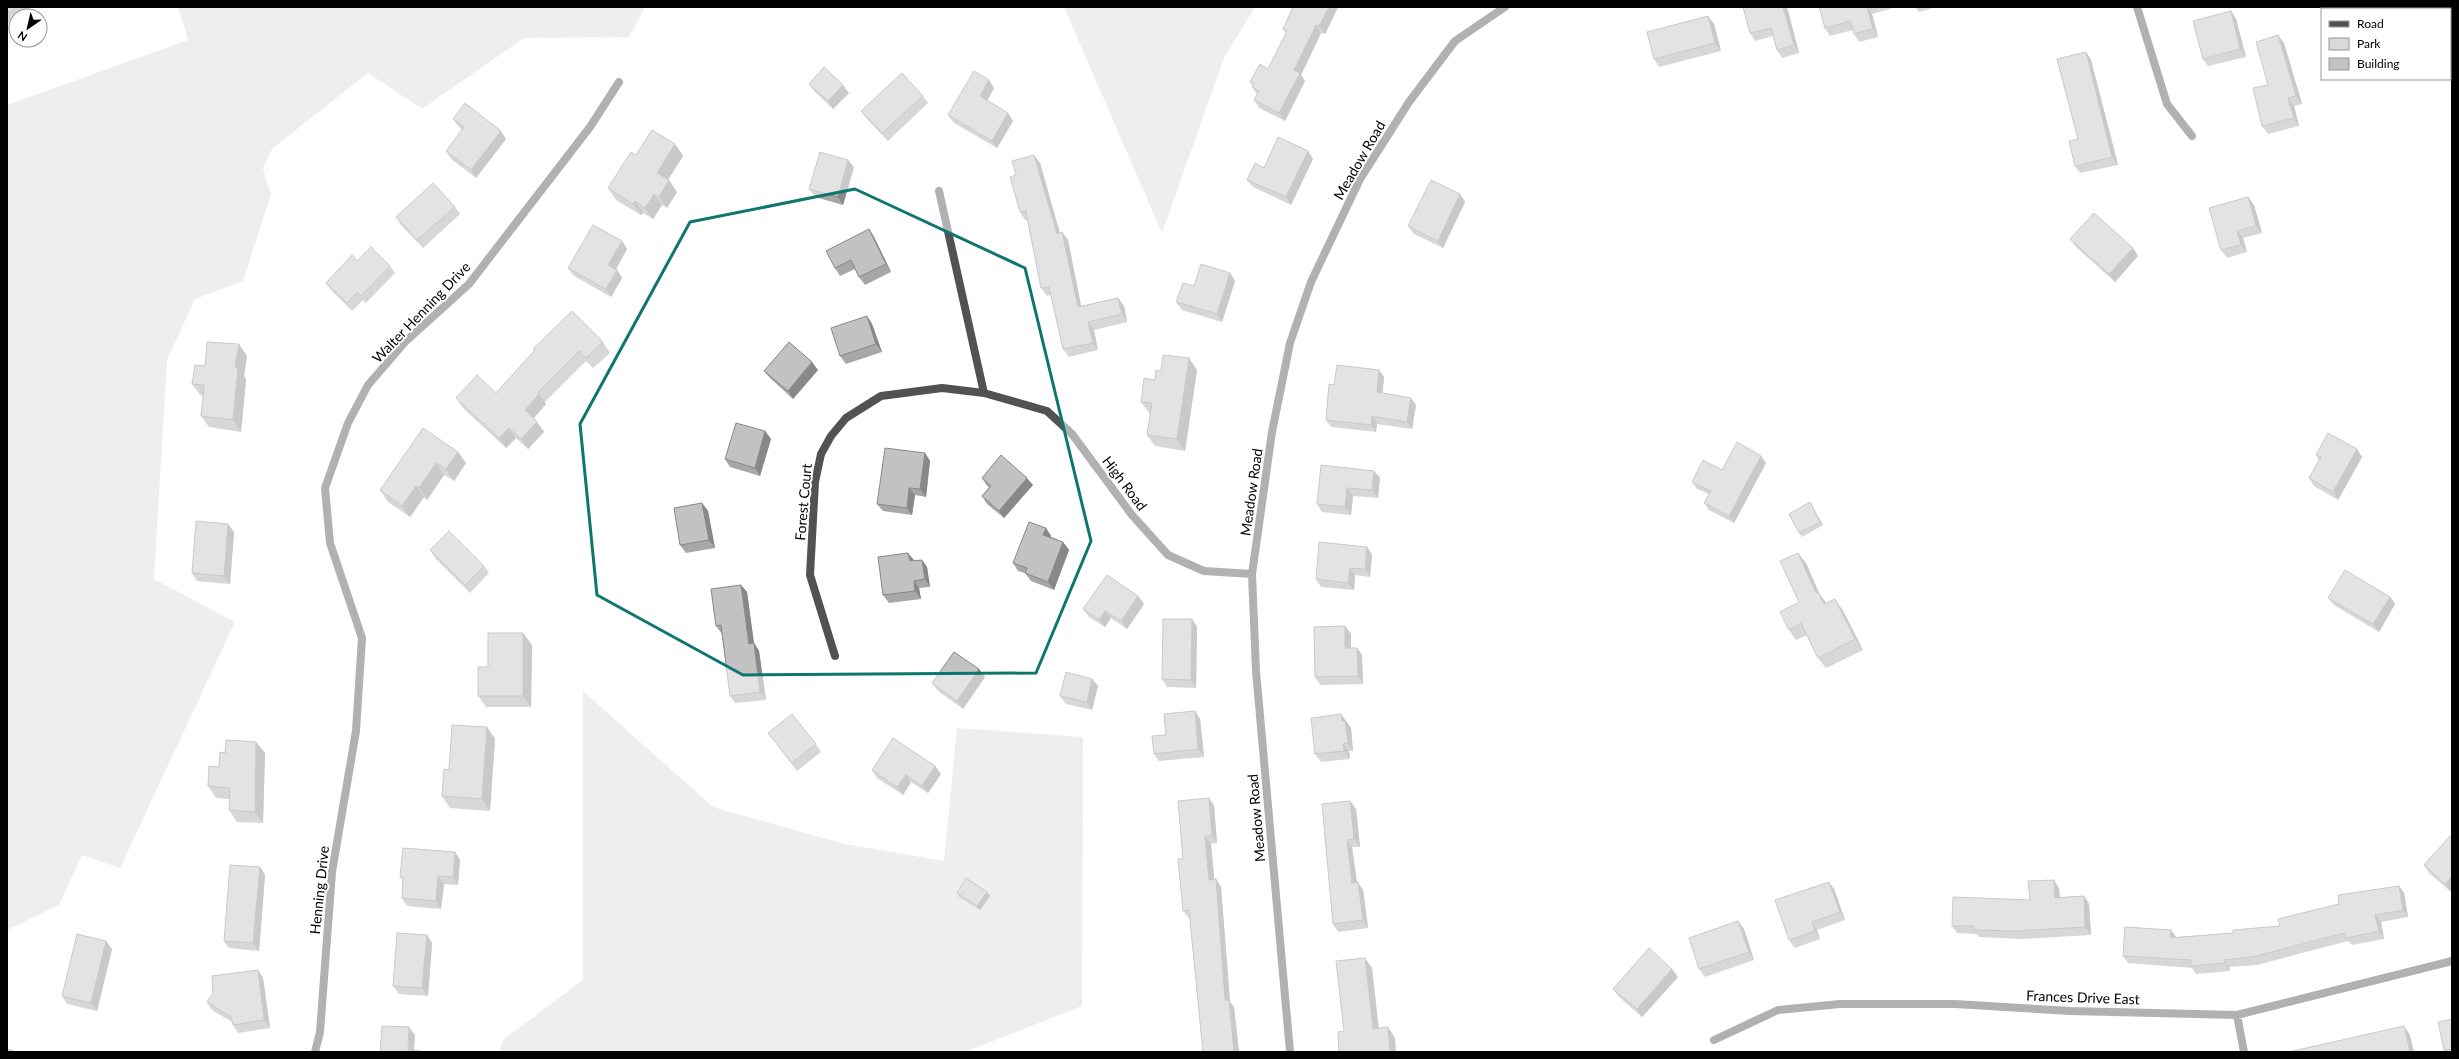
<svg xmlns="http://www.w3.org/2000/svg" width="2459" height="1059" viewBox="0 0 2459 1059" font-family="Lato,sans-serif">
<style>
.green{fill:#d9d9d9}
.lines{fill:none;stroke-linecap:round;stroke-linejoin:round}
.minor{stroke:#525252;stroke-width:8}
.wall{fill:#a7a7a7}
.shaded-wall{fill:#888}
.building{fill:#c2c2c2;stroke:#888}
.marked{fill:none;stroke:#0f766e;stroke-width:3;stroke-linejoin:round}
.labels{text-anchor:middle;dominant-baseline:central;stroke-width:4;stroke-linejoin:round;paint-order:stroke}
.street-label{font-size:14px;fill:#000;stroke:#fff}
</style>
<rect width="100%" height="100%" fill="#fff"/>
<!-- green -->
<path class="green" d="M178,7H645L629,37L524,38L422,109L368,73L272,149L263,169L271,194L243,281L195,299L167,360L154,579L235,622L120,868L82,855L59,905L7,930V105L188,40Z
M1064,7H1255L1224,58L1162,233Z
M583,691L713,807L844,844L944,861L957,728L1083,737L1082,1006L965,1052H499L503,1040L583,980Z"/>
<g class="lines">
<!-- minor -->
<path class="minor" d="M2137,7L2167,104L2192,136
M939,191L984,393
M835,656L810,575L815,482L821,454L831,436L846,418L881,396L942,388L984,393L1047,411L1072,434L1132,515L1168,555L1204,571L1252,574
M2237,1015L2244,1052
M1714,1040L1778,1010L1840,1004H1955L2071,1011L2237,1015L2452,961
M315,1052L320,1032L332,872L356,731L362,638L330,543L325,488L348,423L368,385L406,341L469,284L590,127L619,82
M1290,1052L1256,671L1252,574L1272,432L1290,343L1311,282L1360,179L1409,102L1455,41L1505,7"/>
</g>
<!-- wall -->
<path class="wall" d="M7,7H31L20,16H16V19L7,23Z
M1293,7H1338L1325,34L1321,33L1301,75L1305,81L1285,121L1259,108L1254,100L1257,94L1252,87L1253,85L1250,82L1268,69L1286,33L1283,29Z
M1787,7L1799,53L1782,58L1777,50L1773,36L1755,41L1750,33Z
M1819,7H1896L1872,14L1878,37L1859,42L1854,34L1853,30L1830,36L1825,28Z
M1915,7H1936L1919,12Z
M2231,11L2236,19L2246,57L2208,66L2203,59Z
M1708,16L1714,24L1721,51L1659,67L1654,59Z
M2278,35L2284,43L2302,104L2294,106L2299,126L2268,134L2262,126L2268,85Z
M2086,52L2091,60L2118,165L2080,173L2075,166L2078,139Z
M809,84L849,93L833,109L814,91Z
M994,88L987,101L1013,121L997,148L954,123L948,115Z
M923,96L928,103L888,141L867,119L861,111Z
M453,119L506,139L476,178L451,159L446,151L462,130L459,127Z
M675,144L683,156L668,180L677,192L667,208L662,205L653,219L643,213L641,215L616,200L608,188L636,155Z
M1313,159L1291,205L1253,187L1247,180L1264,168Z
M1040,163L1060,233L1062,232L1068,240L1081,306L1118,298L1124,306L1127,322L1094,330L1098,350L1069,357L1063,349L1051,295L1047,296L1041,288L1027,220H1025L1020,212L1016,175Z
M854,167L843,205L815,197L809,189Z
M1460,194L1465,202L1443,248L1414,234L1408,226Z
M2248,197L2254,205L2262,233L2243,238L2247,252L2227,258L2221,250Z
M455,207L460,214L423,248L401,225L396,217Z
M869,229L874,237L891,272L865,285L859,277L855,269L840,276L835,268Z
M2070,239L2138,256L2115,282L2076,247Z
M622,241L627,249L616,269L617,270L622,278L611,297L574,276L568,268Z
M357,261L390,266L395,273L366,303L363,300L352,311L331,290L326,283Z
M1230,273L1235,281L1222,322L1182,310L1176,302L1194,286Z
M867,316L872,324L882,352L846,364L840,356Z
M603,342L610,353L593,368L586,361L545,402L546,404L534,418L544,432L528,449L516,438L506,448L463,408L456,398L496,393L535,351L533,349Z
M247,356L244,376L246,379L241,432L209,427L201,416L203,395H200L192,384L205,366Z
M818,370L793,399L770,378L764,371Z
M1197,370L1185,451L1155,446L1147,435L1150,414L1149,413L1141,402L1161,371Z
M1384,377L1382,393L1416,405L1412,429L1377,424L1376,432L1331,427L1326,420L1334,385Z
M765,431L771,439L760,476L730,467L725,459Z
M2357,449L2362,457L2338,500L2314,486L2309,478L2319,460L2316,455Z
M458,452L466,463L454,481L444,475L427,500L424,497L410,517L388,502L380,490Z
M925,453L930,461L926,497L915,495L912,515L883,511L877,504Z
M1761,456L1766,463L1734,523L1709,510L1704,503L1709,494L1697,489L1692,482L1722,470Z
M1374,471L1380,478L1378,498L1353,496L1351,515L1322,512L1317,504Z
M982,478L1033,485L1004,518L987,504L982,496L989,487L987,486Z
M702,503L708,511L715,548L686,553L680,545Z
M1812,506L1823,525L1802,537L1799,533Z
M1046,528L1051,536V537L1063,542L1069,550L1054,590L1031,581L1025,573L1018,571L1013,563Z
M234,532L230,584L197,581L192,573Z
M1367,547L1372,555L1370,577L1355,575L1354,590L1321,587L1316,579Z
M430,550L484,566L489,573L470,593L435,558Z
M922,560L927,567L930,587L919,588L921,599L889,603L883,595L914,561Z
M1806,563L1819,593L1826,603L1842,609L1863,650L1826,668L1818,658L1807,635L1796,640L1789,630L1799,602Z
M741,585L747,592L754,643L759,651L766,700L735,703L730,696L722,634L716,626Z
M1138,596L1144,604L1127,629L1111,618L1105,627L1089,617L1083,609Z
M2390,597L2395,604L2379,632L2334,605L2328,598Z
M1192,619L1197,627L1196,688L1167,687L1162,679Z
M1345,626L1351,634V648H1357L1362,655L1363,684L1320,685L1315,677Z
M532,645L531,707H486L478,696L488,667Z
M979,669L985,677L963,709L938,691L932,683Z
M1092,679L1098,686L1092,710L1066,704L1060,696Z
M1195,711L1200,719L1204,757L1159,761L1154,754L1166,735Z
M1341,714L1351,728L1353,751H1349L1350,759L1321,762L1315,754Z
M487,727L495,739L490,811L450,808L442,796L449,770Z
M768,733L816,744L821,752L797,771Z
M256,742L265,753L263,823L237,822L229,810V799L216,798L208,786L219,767L225,753Z
M872,770L941,774L928,793L911,782L903,795L877,778Z
M1209,798L1214,806L1217,843L1211,844L1214,879H1216L1221,887L1230,1002L1234,1007L1239,1052H1203L1190,918H1189L1183,911Z
M1350,801L1356,809L1360,847H1352L1357,882L1363,890L1368,928L1338,932L1333,924Z
M2452,834V889L2450,891L2429,873L2424,865Z
M455,852L460,860L458,885L444,884L441,909L407,906L402,898L403,880L400,877Z
M260,867L265,875L259,951L229,948L224,941Z
M2399,886L2404,893L2408,917L2381,922L2384,939L2352,945L2348,941L2257,965L2229,967L2230,971L2196,974L2192,968L2128,963L2123,956L2176,937L2233,933L2280,926L2339,904Z
M2059,888L2060,897L2084,896L2089,904L2091,935L2022,939L1979,937L1977,934L1957,933L1952,926L2030,900Z
M1834,889L1845,920L1817,930L1820,939L1795,948L1789,940Z
M987,892L990,896L980,910L959,897L957,893Z
M1744,929L1754,960L1705,977L1699,969Z
M427,935L432,943L428,996L399,994L393,986Z
M112,949L97,1011L67,1004L62,996Z
M258,970L263,978L270,1028L238,1033L233,1025L232,1022L212,1010L207,1002Z
M1678,977L1642,1017L1619,997L1613,989Z
M2452,1019V1052H2445L2444,1050Z"/>
<!-- shaded-wall -->
<path class="shaded-wall" d="M1329,7H1338L1325,34L1319,26Z
M1783,7H1787L1799,53L1794,45Z
M1867,7L1872,14L1878,37L1873,29Z
M2231,11L2236,19L2246,57L2240,49Z
M1708,16L1714,24L1721,51L1715,43Z
M1316,25L1321,33L1301,75L1305,81L1285,121L1279,113L1294,70Z
M2278,35L2284,43L2302,104L2296,96Z
M2086,52L2091,60L2118,165L2112,157Z
M989,80L994,88L985,104L980,96Z
M843,85L849,93L833,109L828,101Z
M2288,98L2294,106L2299,126L2294,118Z
M1008,113L1013,121L997,148L992,141Z
M501,131L506,139L476,178L471,170Z
M675,144L683,156L665,184L657,173Z
M1308,151L1313,159L1291,205L1286,197Z
M1034,155L1040,163L1062,241L1057,234Z
M848,160L854,167L843,205L838,197Z
M669,180L677,192L667,208L659,197Z
M654,194L662,205L653,219L645,208Z
M1460,194L1465,202L1443,248L1438,241Z
M2248,197L2254,205L2262,233L2256,226Z
M635,201L643,213L641,215L633,204Z
M869,229L874,237L891,272L886,264Z
M2237,231L2243,238L2247,252L2241,245Z
M1062,232L1068,240L1083,315L1078,307Z
M622,241L627,249L614,273L608,265Z
M2133,248L2138,256L2115,282L2109,274Z
M617,270L622,278L611,297L606,289Z
M1230,273L1235,281L1222,322L1217,314Z
M1118,298L1124,306L1127,322L1122,314Z
M867,316L872,324L882,352L876,344Z
M1088,322L1094,330L1098,350L1093,343Z
M239,344L247,356L244,376L246,379L241,432L233,420L235,367Z
M1189,358L1197,370L1185,451L1177,439Z
M812,362L818,370L793,399L788,391Z
M1379,370L1384,377L1382,400L1377,392Z
M539,394L546,404L532,420L525,410Z
M1411,398L1416,405L1412,429L1407,422Z
M1372,416L1377,424L1376,432L1371,425Z
M537,422L544,432L528,449L521,439Z
M509,428L516,438L506,448L499,438Z
M765,431L771,439L760,476L755,468Z
M2357,449L2362,457L2338,500L2333,492Z
M458,452L466,463L454,481L446,469Z
M925,453L930,461L926,497L920,489Z
M1761,456L1766,463L1734,523L1729,516Z
M436,463L444,475L427,500L419,488Z
M1374,471L1380,478L1378,498L1372,490Z
M1027,478L1033,485L1004,518L999,511Z
M416,486L424,497L410,517L402,506Z
M909,488L915,495L912,515L907,508Z
M1347,488L1353,496L1351,515L1345,507Z
M1810,502L1812,506L1823,525L1820,522Z
M702,503L708,511L715,548L709,540Z
M228,524L234,532L230,584L224,576Z
M1046,528L1051,536L1049,542L1043,535Z
M1063,542L1069,550L1054,590L1048,582Z
M1367,547L1372,555L1370,577L1365,569Z
M908,553L914,560L910,561Z
M1798,553L1806,563L1819,593L1826,603L1832,615L1816,593Z
M922,560L927,567L930,587L925,579Z
M1350,568L1355,575L1354,590L1348,583Z
M914,581L919,588L921,599L915,591Z
M741,585L747,592L755,651L749,644Z
M1138,596L1144,604L1127,629L1121,621Z
M2390,597L2395,604L2379,632L2373,624Z
M1835,599L1842,609L1863,650L1855,639Z
M1105,611L1111,618L1105,627L1099,620Z
M1192,619L1197,627L1196,688L1191,680Z
M1345,626L1351,634V656L1345,648Z
M523,633L532,645L531,707L523,696Z
M754,643L759,651L766,700L760,692Z
M1357,648L1362,655L1363,684L1358,676Z
M979,669L985,677L963,709L957,701Z
M1092,679L1098,686L1092,710L1087,702Z
M1195,711L1200,719L1204,757L1198,749Z
M1341,714L1351,728L1353,751L1348,743Z
M487,727L495,739L490,811L482,799Z
M256,742L265,753L263,823L255,812Z
M1343,744L1349,751L1350,759L1344,751Z
M935,766L941,774L928,793L922,786Z
M906,775L911,782L903,795L897,787Z
M1209,798L1214,806L1217,843L1212,836Z
M1350,801L1356,809L1360,847L1354,839Z
M1205,836L1211,844L1215,887L1209,880Z
M1347,840L1352,847L1358,890L1352,883Z
M455,852L460,860L458,885L453,877Z
M260,867L265,875L259,951L253,943Z
M438,876L444,884L441,909L436,901Z
M2452,876V889L2450,891L2445,884Z
M1216,879L1221,887L1230,1002L1234,1007L1239,1052H1234V1051L1225,1000Z
M2054,880L2059,888L2060,905L2055,898Z
M1358,882L1363,890L1368,928L1363,920Z
M1829,882L1834,889L1845,920L1840,912Z
M2399,886L2404,893L2408,917L2403,910Z
M987,892L990,896L980,910L977,906Z
M2084,896L2089,904L2091,935L2085,927Z
M2375,915L2381,922L2384,939L2379,931Z
M1738,921L1744,929L1754,960L1749,952Z
M1812,922L1817,930L1820,939L1815,931Z
M2171,930L2176,937L2170,938Z
M427,935L432,943L428,996L422,988Z
M106,941L112,949L97,1011L91,1003Z
M1365,958L1372,968L1380,1039L1373,1029Z
M2224,960L2229,967L2230,971L2225,963Z
M1672,969L1678,977L1642,1017L1637,1009Z
M258,970L263,978L270,1028L264,1020Z
M2404,1026L2410,1035L2414,1052H2410Z
M409,1027L415,1035L414,1052L408,1050Z
M1388,1027L1395,1038L1396,1052H1390Z"/>
<!-- building -->
<path class="building" d="M7,7H16L11,11L7,13Z
M1293,7H1329L1319,26L1316,25L1294,70L1300,73L1279,113L1254,100L1259,91L1252,87L1254,84L1250,82L1260,64L1268,69L1287,31L1283,29Z
M1743,7H1783L1794,45L1777,50L1771,28L1750,33Z
M1819,7H1867L1873,29L1854,34L1850,21L1825,28Z
M2231,11L2240,49L2203,59L2193,21Z
M1708,16L1715,43L1654,59L1647,32Z
M2278,35L2296,96L2288,98L2294,118L2262,126L2253,88L2268,85L2256,42Z
M2086,52L2112,157L2075,166L2069,141L2078,139L2057,59Z
M824,67L843,85L828,101L809,84Z
M974,71L989,80L980,96L1008,113L992,141L948,115Z
M902,73L923,96L882,133L861,111Z
M465,103L501,131L471,170L446,151L464,127L453,119Z
M652,130L675,144L657,173L669,180L659,197L654,194L645,208L635,201L633,204L608,188L631,152L636,155Z
M1278,137L1308,151L1286,197L1247,180L1255,163L1264,168Z
M820,152L848,160L838,197L809,189Z
M1034,155L1057,234L1062,232L1078,307L1118,298L1122,314L1088,322L1093,343L1063,349L1049,287L1041,288L1026,211L1020,212L1010,177L1016,175L1012,161Z
M1431,180L1460,194L1438,241L1408,226Z
M433,183L455,207L417,240L396,217Z
M2248,197L2256,226L2237,231L2241,245L2221,250L2209,208Z
M2094,213L2133,248L2109,274L2070,239Z
M593,225L622,241L608,265L617,270L606,289L568,268Z
M869,229L886,264L859,277L851,260L835,268L826,251Z
M371,247L390,266L361,296L357,292L347,303L326,283L352,255L357,261Z
M1201,264L1230,273L1217,314L1176,302L1183,283L1194,286Z
M572,311L603,342L586,358L579,351L538,392L539,394L525,410L537,422L521,439L509,428L499,438L456,398L477,375L496,393L535,350L533,349Z
M867,316L876,344L840,356L831,328Z
M207,342L239,344L235,367L238,368L233,420L201,416L204,385L192,384L195,365L205,366Z
M789,342L812,362L788,391L764,371Z
M1163,355L1189,358L1177,439L1147,435L1152,403L1141,402L1144,378L1155,380L1156,370L1161,371Z
M1337,365L1379,370L1377,392L1411,398L1407,422L1372,416L1371,425L1326,420L1329,384L1334,385Z
M736,423L765,431L755,468L725,459Z
M423,428L458,452L446,469L436,463L419,488L416,486L402,506L380,490Z
M2328,433L2357,449L2333,492L2309,478L2321,457L2316,455Z
M1737,442L1761,456L1729,516L1704,503L1711,491L1692,482L1703,460L1722,470Z
M885,448L925,453L920,489L909,488L907,508L877,504Z
M1001,455L1027,478L999,511L982,496L991,486L982,478Z
M1321,465L1374,471L1372,490L1347,488L1345,507L1317,504Z
M1810,502L1820,522L1799,533L1789,514Z
M702,503L709,540L680,545L674,508Z
M196,521L228,524L224,576L192,573Z
M1029,522L1046,528L1043,535L1063,542L1048,582L1025,573L1027,568L1013,563Z
M449,531L484,566L465,585L430,550Z
M1319,542L1367,547L1365,569L1350,568L1348,583L1316,579Z
M908,553L910,561L922,560L925,579L914,581L915,591L883,595L878,557Z
M1798,553L1816,593L1818,592L1824,604L1835,599L1855,639L1818,658L1801,623L1789,630L1780,612L1799,602L1780,561Z
M2345,570L2390,597L2373,624L2328,598Z
M1107,575L1138,596L1121,621L1105,611L1099,620L1083,609Z
M741,585L749,644L754,643L760,692L730,696L721,625L716,626L711,589Z
M1163,619H1192L1191,680L1162,679Z
M1345,626V648H1357L1358,676L1315,677L1314,627Z
M488,633H523V696H478V667H488Z
M954,652L979,669L957,701L932,683Z
M1066,672L1092,679L1087,702L1060,696Z
M1195,711L1198,749L1154,754L1152,736L1166,735L1164,714Z
M792,714L816,744L792,763L768,733Z
M1341,714L1342,721H1345L1348,743L1343,744L1344,751L1315,754L1311,718Z
M452,725L487,727L482,799L442,796L444,769L449,770Z
M893,738L935,766L922,786L906,775L897,787L872,770Z
M226,740L256,742L255,812L229,810L230,788L208,786L209,766L219,767L220,752L225,753Z
M1209,798L1212,836H1205L1209,880L1216,879L1225,1000H1229L1234,1051L1228,1052H1203L1189,910L1183,911L1178,859H1183L1178,801Z
M1350,801L1354,839L1347,840L1352,883L1358,882L1363,920L1333,924L1322,804Z
M2452,834V876L2445,884L2424,865Z
M403,848L455,852L453,877L438,876L436,901L402,898L403,877H400Z
M230,865L260,867L253,943L224,941Z
M966,878L987,892L977,906L957,893Z
M2054,880L2055,898L2084,896L2085,927L2016,931L1974,930V926H1952L1953,897L2030,900L2028,881Z
M1829,882L1840,912L1812,922L1815,931L1789,940L1775,900Z
M2399,886L2403,910L2375,915L2379,931L2346,938L2345,933L2252,957L2224,960L2225,963L2191,966V960L2123,956L2125,927L2171,930L2170,938L2233,933V930L2280,926L2278,919L2339,904L2338,895Z
M1738,921L1749,952L1699,969L1689,938Z
M397,933L427,935L422,988L393,986Z
M77,934L106,941L91,1003L62,996Z
M1649,948L1672,969L1637,1009L1613,989Z
M1365,958L1373,1029L1388,1027L1390,1052H1339L1338,1032L1344,1031L1336,961Z
M258,970L264,1020L233,1025L231,1017L207,1002L213,993L212,976Z
M2452,1019V1049L2444,1050L2438,1022Z
M382,1026L409,1027L408,1050L421,1051L420,1052H380Z
M2404,1026L2410,1052H2293V1051Z
M7,1049L18,1052H7Z"/>
<!-- marked area -->
<path d="M0 0H2459V1059H0ZM855,189L1025,268L1091,541L1036,673L743,675L597,595L580,424L690,222Z" fill="#fff" fill-opacity=".55" fill-rule="evenodd"/>
<path class="marked" d="M855,189L1025,268L1091,541L1036,673L743,675L597,595L580,424L690,222Z"/>
<g class="labels">
<!-- street labels -->
<g class="street-label">
<text transform="translate(1359 160) rotate(-60)">Meadow Road</text>
<text transform="translate(421 312) rotate(-46)">Walter Henning Drive</text>
<text transform="translate(1125 483) rotate(53)">High Road</text>
<text transform="translate(1251 492) rotate(-82)">Meadow Road</text>
<text transform="translate(803 502) rotate(-85)">Forest Court</text>
<text transform="translate(1256 818) rotate(-95)">Meadow Road</text>
<text transform="translate(319 890) rotate(-84)">Henning Drive</text>
<text transform="translate(2083 997) rotate(2)">Frances Drive East</text>
</g>
</g>
<!-- border -->
<rect width="2459" height="1059" fill="none" stroke="#000000" stroke-width="16"/>
<!-- legend -->
<rect x="2321" y="8" width="130" height="72" fill="#ffffff" stroke="#999999"/>
<rect x="2329" y="21" width="20" height="6" fill="#525252" stroke="#999999"/>
<text x="2357" y="28" font-size="12" fill="#000000">Road</text>
<rect x="2329" y="38" width="20" height="12" fill="#d9d9d9" stroke="#999999"/>
<text x="2357" y="48" font-size="12" fill="#000000">Park</text>
<rect x="2329" y="58" width="20" height="12" fill="#c2c2c2" stroke="#999999"/>
<text x="2357" y="68" font-size="12" fill="#000000">Building</text>
<!-- north arrow -->
<g transform="translate(28 28) rotate(214)"><circle r="19" fill="#ffffff" stroke="#999999"/>
<path d="M0-3L7 15L0 10L-7 15Z" fill="#000000"/>
<text y="-6" font-size="11" font-weight="bold" text-anchor="middle" fill="#000000">N</text>
</g>
</svg>
